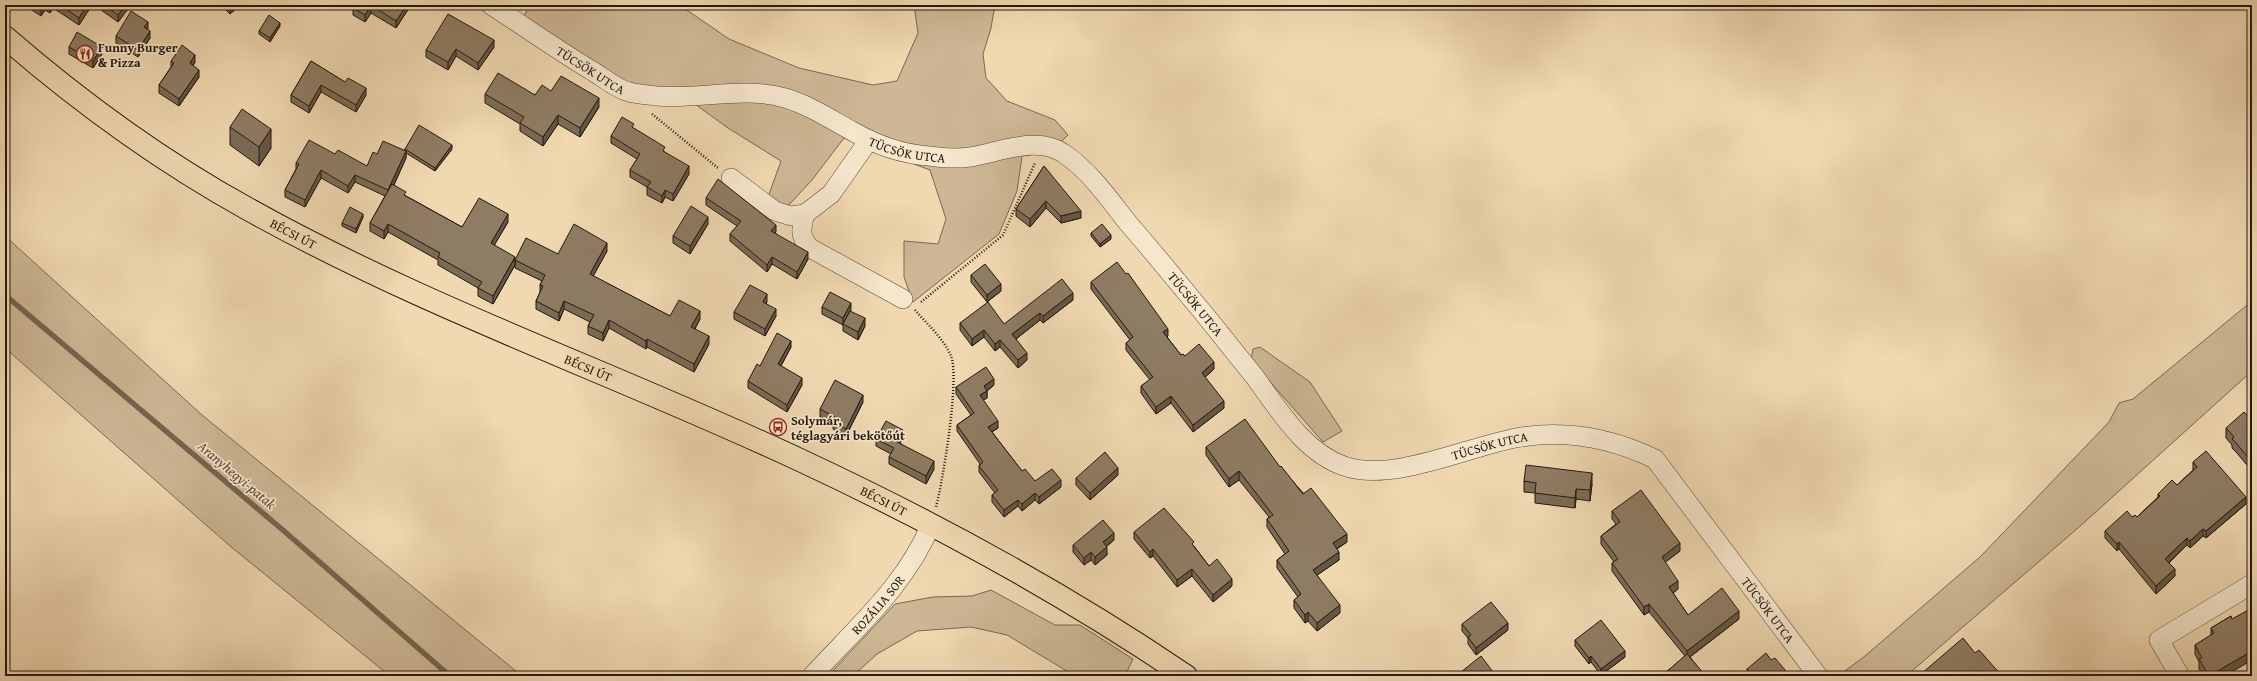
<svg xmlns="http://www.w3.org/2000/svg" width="2257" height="681" viewBox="0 0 2257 681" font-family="'Gentium Book Plus',serif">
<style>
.green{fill:#cdb795;stroke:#786852}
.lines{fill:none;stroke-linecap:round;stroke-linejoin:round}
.stream{stroke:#75644f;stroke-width:5.5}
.minor-casing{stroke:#574837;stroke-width:20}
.primary-casing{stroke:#24180e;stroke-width:24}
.path{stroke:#24180e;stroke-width:2.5;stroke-dasharray:1 2;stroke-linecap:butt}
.minor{stroke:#f5e6cc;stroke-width:19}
.primary{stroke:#f0d8b1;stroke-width:22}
.wall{fill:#7a6b55;stroke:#24180e}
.shaded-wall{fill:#635745;stroke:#24180e}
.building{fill:#8e7c63;stroke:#24180e}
.labels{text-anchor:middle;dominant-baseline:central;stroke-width:3.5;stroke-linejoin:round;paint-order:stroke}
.poi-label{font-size:13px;font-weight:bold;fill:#24180e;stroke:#f5e6cc;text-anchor:start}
.street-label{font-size:13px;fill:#24180e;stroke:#f5e6cc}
.water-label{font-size:14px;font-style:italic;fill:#5a4b39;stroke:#f5e6cc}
</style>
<rect width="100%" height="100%" fill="#f0d8b1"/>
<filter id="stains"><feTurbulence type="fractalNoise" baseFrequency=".005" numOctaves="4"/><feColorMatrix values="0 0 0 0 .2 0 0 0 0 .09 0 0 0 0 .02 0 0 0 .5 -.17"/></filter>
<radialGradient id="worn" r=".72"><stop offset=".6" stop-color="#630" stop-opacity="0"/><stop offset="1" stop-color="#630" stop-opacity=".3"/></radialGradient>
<!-- green -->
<path class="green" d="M530,5L681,6L729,39L799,68L873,85L897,81L918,33L914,5H995L991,28L983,54L986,78L1007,101L1055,120L1068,135L1051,152L1022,156L1017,191L999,234L913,302L904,277V241L938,244L946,219L930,170L844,138L812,180L787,207L768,197L781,161L728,128L681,94L647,92L600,72L521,21Z
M5,236L202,415L522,676H390L230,546L5,348Z
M2252,301V371L2078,528L1906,676H1838L1865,656L1980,557L2109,422L2119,403L2133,399Z
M1260,347L1310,382L1342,431L1323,442L1251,360L1253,349Z
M991,590L1055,625H1080L1133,659L1125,676H1075L1007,635L971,627L917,631L877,654L853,676H828L895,604L933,597L972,596Z"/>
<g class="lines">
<!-- stream -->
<path class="stream" d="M5,295L284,531L450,676"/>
<!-- minor casing -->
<g class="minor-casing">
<g id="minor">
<path id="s1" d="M491,5C525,27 559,51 594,72C605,79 617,89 629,92C637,94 648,95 656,96C700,100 742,86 785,98C809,105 830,119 852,131C876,145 902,154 929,156C942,158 957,159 970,157C998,153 1037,135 1063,153C1089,170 1109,199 1128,223C1171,273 1213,324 1254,376C1278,408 1303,452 1344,466C1392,483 1467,447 1516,438C1565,429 1611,438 1655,459L1818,676"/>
<path d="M731,178L775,211L791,216L805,214C801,229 799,236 810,248L903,299"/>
<path d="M805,214L831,194L869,140"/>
<path id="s2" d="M812,676C855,629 907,584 931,524"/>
<path d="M2180,676L2159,640L2252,584"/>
</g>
</g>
<!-- primary casing -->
<g class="primary-casing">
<g id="primary">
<path id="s3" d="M5,37C80,102 161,161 248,209C425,308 619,375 802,461C935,523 1065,594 1186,676"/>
</g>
</g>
<!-- path -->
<path class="path" d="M652,114L718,168
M921,302L1003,235L1035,163
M915,310C927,324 944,339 951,356C960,377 943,481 936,507"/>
<!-- minor -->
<use href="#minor" class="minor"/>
<!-- primary -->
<use href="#primary" class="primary"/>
</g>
<!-- wall -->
<path class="wall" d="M24,5H92L79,25L53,8L50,13L45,10L41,16Z
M94,5H131L118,22Z
M221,5H240L230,14Z
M347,5H411L396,28L371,13L365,22L353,15V9Z
M280,26L270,42L259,34V31Z
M147,29L150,38L138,57L116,43V36Z
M69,47L102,54L93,68L69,54Z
M494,47L478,70L456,56L448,70L426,57V50Z
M171,61L195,62L193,66L199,77L179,106L159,93V85L171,67Z
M311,61L366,95L356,112L321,92L309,113L291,102V95Z
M551,91L599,107L580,137L558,124L543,146L520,131V124L485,103V94L535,95Z
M230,127L271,148L259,166L230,145Z
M634,129L665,152L689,174L673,201L665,197L662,203L647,195V187L630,177V170L637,159L611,143V136Z
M405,149H452L435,171L406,153V158L394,185L406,196L462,227L508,222L494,245L515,265L493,304L478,296V288L438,265V260L388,232L384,239L370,231V223L385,196L355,182L348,193L321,178L305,207L285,197V190L296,169V163L335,154L367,166L377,154L405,150Z
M1044,166L1081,218L1061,223L1046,208L1030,227L1016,216V209Z
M706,198L776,232L775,233L808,259L797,279L772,264L767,272L730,241V234L737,226L706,205Z
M363,217L356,233L342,226V223Z
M708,224L690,254L673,243V236Z
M1091,233L1111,239L1100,247L1091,236Z
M607,251L593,276L670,316L700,319L695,329L709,344L694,372L647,347L646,349L609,328L603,341L588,334V326L590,322L564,309L559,321L536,309V301L540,292V285L542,281L515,268V260L558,254Z
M971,275L1001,291L987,302L971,282Z
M1091,282L1168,336L1167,337L1181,355L1214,369L1205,377L1224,408L1193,432L1171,403L1156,414L1141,393V386L1150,380L1126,350V343L1130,340L1091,289Z
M1073,300L1043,323L1040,320L1016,339L1027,360L1018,368L1000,347L995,351L984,337L972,346L960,330V323L1004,324Z
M767,302L766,303L776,316L765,336L734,319V312Z
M822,307L851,310L850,311L865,326L858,340L843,331V325L822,314Z
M791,347L781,366L802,385L787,412L748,388V381L760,366Z
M994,385L987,391V398L983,400L998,428L992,432L1022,471L1035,481L1061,487L1039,504L1035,500L1022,511L1018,506L1004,517L992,502V495L995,493L979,472V466L980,464L957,431V425L971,415L956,394V387Z
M863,402L846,436L833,429V423L820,417V409Z
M2252,421V471L2236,452L2232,448V445L2226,438V428Z
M903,438L900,443L934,469L926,484L889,464V457L891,454L876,446V439Z
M1206,447L1280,467L1347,542L1337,549L1339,560L1317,575L1340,613L1317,631L1308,621L1305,623L1294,608V600L1298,597L1277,568V560L1285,554L1267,527V519L1269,517L1239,480L1229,487L1206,455Z
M2193,462L2246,504L2206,538L2203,536L2190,548L2187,545L2169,563L2175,576L2156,594L2119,549L2117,551L2105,538V531L2132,517H2137L2158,497V494L2177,485L2193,470Z
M1118,475L1090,500L1076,485V478Z
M1524,481L1592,484L1590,501L1576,499L1575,508L1535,503V493L1524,492Z
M1612,511L1680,551L1665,562L1678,589L1673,593L1688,615L1739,619L1690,657L1705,676H1664V674L1685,656L1649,612L1644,615L1612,571V563L1614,562L1601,544V536L1616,524L1612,519Z
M1134,532L1194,546L1209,566L1232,586L1213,602L1192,576L1177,587L1153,556L1150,558L1134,539Z
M1114,540L1106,547L1107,555L1095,565L1091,560L1084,565L1073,552V545Z
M2231,616L2225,676H2204L2199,669V662L2195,654V645L2211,635V628Z
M1462,624L1508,630L1476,655L1468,644V638L1462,631Z
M1575,640L1625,657L1601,675L1591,662L1589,664L1575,646Z
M1771,660L1790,676H1747V669Z"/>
<!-- shaded-wall -->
<path class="shaded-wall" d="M44,5H45V10L41,16V9Z
M51,5H53V8L50,13V6Z
M87,5H92L79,25V18Z
M125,5H131L118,22V15Z
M233,5H240L230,14V7Z
M371,5V13L365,22V15Z
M407,5H411L396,28V21Z
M148,22V29L144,27Z
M280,23V26L270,42V38Z
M150,31V38L138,57V50Z
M494,40V47L478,70V63Z
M102,47V54L93,68V61Z
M456,49V56L448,70V62Z
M195,55V62L190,70V63Z
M199,70V77L179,106V99Z
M321,85V92L309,113V106Z
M366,88V95L356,112V105Z
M599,98V107L580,137V128Z
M558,115V124L543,146V137Z
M271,129V148L259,166V147Z
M452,145V149L435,171V168Z
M406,151V158L388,197V190Z
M689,166V174L673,201V194Z
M321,170V178L305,207V200Z
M355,175V182L348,193V186Z
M665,190V197L662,203V196Z
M1046,201V208L1030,227V219Z
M1081,211V218L1061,223V216Z
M363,214V217L356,233V229Z
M508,214V222L491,251V243Z
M708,217V224L690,254V246Z
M388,224V232L384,239V231Z
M776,225V232L771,238V231Z
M1111,235V239L1100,247V244Z
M607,243V251L590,282V274Z
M808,252V259L797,279V272Z
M515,257V265L493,304V296Z
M772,257V264L767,272V265Z
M1001,284V291L987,302V295Z
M1073,293V300L1043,323V316Z
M767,294V302L763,309V302Z
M564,301V309L559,321V313Z
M851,303V310L843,325V318Z
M776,309V316L765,336V329Z
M700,311V319L691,335V327Z
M1040,313V320L1012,342V334Z
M865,318V326L858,340V332Z
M609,320V328L603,341V333Z
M1168,329V336L1163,340V332Z
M984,330V337L972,346V339Z
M709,336V344L694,372V364Z
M647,339V347L646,349V341Z
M1000,340V347L995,351V344Z
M791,341V347L778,371V364Z
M1027,353V360L1018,368V360Z
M1214,362V369L1202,380V373Z
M802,378V385L787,412V405Z
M994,379V385L984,393V386Z
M987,391V398L980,402V395Z
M863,395V402L846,436V429Z
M1171,396V403L1156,414V407Z
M1224,401V408L1193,432V425Z
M998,421V428L988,434V427Z
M903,430V438L897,449V442Z
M934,461V469L926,484V476Z
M1118,468V475L1090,500V493Z
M1239,471V480L1229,487V479Z
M1592,473V484L1590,501V490Z
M1061,480V487L1039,504V497Z
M1576,489V499L1575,508V498Z
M1035,493V500L1022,511V504Z
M2246,497V504L2206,538V531Z
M1018,500V506L1004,517V510Z
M2203,529V536L2190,548V541Z
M1114,533V540L1103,549V542Z
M1347,534V542L1333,551V543Z
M2187,538V545L2165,566V559Z
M2119,542V549L2117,551V544Z
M1680,543V551L1662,565V557Z
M1107,547V555L1095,565V557Z
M1153,549V556L1150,558V552Z
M1091,552V560L1084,565V558Z
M1339,552V560L1313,578V570Z
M1192,569V576L1177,587V580Z
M2175,569V576L2156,594V586Z
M1232,579V586L1213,602V595Z
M1678,581V589L1669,596V587Z
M1649,604V612L1644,615V607Z
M1340,605V613L1317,631V623Z
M1739,611V619L1687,659V651Z
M1308,612V621L1305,623V615Z
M1508,623V630L1476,655V648Z
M1625,651V657L1601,675V669Z
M2252,651V660L2225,676H2209Z
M1591,656V662L1589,664V658Z"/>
<!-- building -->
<path class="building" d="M35,5H44L41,9Z
M60,5H87L79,18Z
M104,5H125L118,15Z
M228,5H233L230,7Z
M355,5H407L396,21L371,5L365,15L353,8Z
M131,11L148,22L144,27L150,31L138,50L116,36Z
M448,14L494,40L478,63L456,49L448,62L426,50Z
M269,15L280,23L270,38L259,31Z
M77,32L102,47L93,61L69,47Z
M182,45L195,55L190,63L199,70L179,99L159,85L174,63L171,61Z
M311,61L345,82L348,78L366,88L356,105L321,85L309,106L291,95Z
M498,73L535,95L542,85L551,91L561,76L599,98L580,128L558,115L543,137L520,123L524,117L485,94Z
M242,109L271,129L259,147L230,127Z
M622,117L634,124L632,127L665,147L663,151L689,166L673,194L665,190L662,196L647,187L651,182L630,170L640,154L611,136Z
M419,125L452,145L435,168L405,149Z
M309,140L335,154L338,150L367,166L373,152L377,154L383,141L406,151L388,190L355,175L348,186L321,170L305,200L285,190L299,164L296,163Z
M1044,166L1081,211L1061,216L1046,201L1030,219L1016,209Z
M718,179L776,225L771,231L808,252L797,272L772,257L767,265L730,234L741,221L706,198Z
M392,184L406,192L404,195L462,227L479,198L508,214L491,243L515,257L493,296L478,288L482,282L438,257L440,253L388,224L384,231L370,223Z
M691,206L708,217L690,246L673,236Z
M350,207L363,214L356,229L342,223Z
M574,224L607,243L590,274L670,316L679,300L700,311L691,327L709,336L694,364L647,339L646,341L609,320L603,333L588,326L594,315L564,301L559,313L536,301L543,286L540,285L545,275L515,260L526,238L558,254Z
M1102,224L1111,235L1100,244L1091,233Z
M1117,262L1126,274L1128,273L1168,329L1163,332L1181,355L1183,354L1185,356L1199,344L1214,362L1202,373L1224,401L1193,425L1171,396L1156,407L1141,386L1153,377L1126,343L1133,337L1091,282Z
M985,264L1001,284L987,295L971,275Z
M1062,279L1073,293L1043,316L1040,313L1012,334L1027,353L1018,360L1000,340L995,344L984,330L972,339L960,323L988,302L1004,324Z
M750,285L767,294L763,302L776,309L765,329L734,312Z
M830,292L851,303L843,318L822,307Z
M850,311L865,318L858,332L843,324Z
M777,333L791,341L778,364L802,378L787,405L748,381L757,364L760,366Z
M986,367L994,379L984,386L987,391L980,395L998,421L988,427L1022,471L1025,469L1035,481L1052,469L1061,480L1039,497L1035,493L1022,504L1018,500L1004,510L992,495L998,490L979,466L983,462L957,425L974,413L956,387Z
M835,380L863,395L846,429L833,422L835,417L820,409Z
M2244,412L2252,421V462L2236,443L2232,439L2234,437L2226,428Z
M1245,419L1280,467L1281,466L1303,494L1311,488L1347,534L1333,543L1339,552L1313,570L1340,605L1317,623L1308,612L1305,615L1294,600L1301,594L1277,560L1289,551L1267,519L1273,515L1239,471L1229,479L1206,447Z
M886,421L903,430L897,442L934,461L926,476L889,457L894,448L876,439Z
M2206,451L2246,497L2206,531L2203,529L2190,541L2187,538L2165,559L2175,569L2156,586L2119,542L2117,544L2105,531L2127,511L2132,517L2135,515L2137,517L2160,496L2158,494L2172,480L2177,485L2197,467L2193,462Z
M1105,452L1118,468L1090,493L1076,478Z
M1526,465L1592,473L1590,490L1576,489L1575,498L1535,493L1536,483L1524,481Z
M1641,490L1680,543L1662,557L1678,581L1669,587L1688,615L1722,588L1739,611L1687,651L1649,604L1644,607L1612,563L1618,559L1601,536L1620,522L1612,511Z
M1164,508L1194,542L1192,544L1209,566L1217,559L1232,579L1213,595L1192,569L1177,580L1153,549L1150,552L1134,532Z
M1103,520L1114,533L1103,542L1107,547L1095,557L1091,552L1084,558L1073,545Z
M1491,602L1508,623L1476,648L1468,637L1471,635L1462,624Z
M2252,608V651L2209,676L2199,659L2202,658L2195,645L2214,633L2211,628L2231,616L2232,619Z
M1601,620L1625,651L1601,669L1591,656L1589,658L1575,640Z
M1963,638L1975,653L1979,650L2002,676H1923L1921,674Z
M1766,653L1771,660L1775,658L1790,676H1753L1747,669Z
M1687,654L1705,675L1703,676H1665L1664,674Z
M1481,656L1496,676H1456Z"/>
<!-- icons -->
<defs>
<g id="restaurant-ring" transform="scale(0.9)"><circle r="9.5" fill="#f5e6cc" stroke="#8f2418" stroke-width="1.5"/><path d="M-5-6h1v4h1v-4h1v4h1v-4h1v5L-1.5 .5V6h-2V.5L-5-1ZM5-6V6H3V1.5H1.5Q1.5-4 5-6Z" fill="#8f2418"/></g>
<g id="bus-ring" transform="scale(0.9)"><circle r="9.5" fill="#f5e6cc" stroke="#8f2418" stroke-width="1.5"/><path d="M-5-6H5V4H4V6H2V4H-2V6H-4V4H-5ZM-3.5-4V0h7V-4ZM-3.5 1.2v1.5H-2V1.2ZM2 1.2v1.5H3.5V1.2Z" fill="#8f2418"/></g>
</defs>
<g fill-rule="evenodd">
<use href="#restaurant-ring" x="85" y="54"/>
<use href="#bus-ring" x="778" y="427"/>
</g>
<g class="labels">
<!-- poi labels -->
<g class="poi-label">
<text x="98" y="47">Funny Burger<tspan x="98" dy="15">&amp; Pizza</tspan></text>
<text x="791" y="420">Solymár,<tspan x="791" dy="15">téglagyári bekötőút</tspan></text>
</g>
<!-- street labels -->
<g class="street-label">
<text stroke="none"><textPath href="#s1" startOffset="119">TÜCSÖK UTCA</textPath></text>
<text stroke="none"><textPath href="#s1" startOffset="454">TÜCSÖK UTCA</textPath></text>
<text stroke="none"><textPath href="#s3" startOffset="350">BÉCSI ÚT</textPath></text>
<text stroke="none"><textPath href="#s1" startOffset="815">TÜCSÖK UTCA</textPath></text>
<text stroke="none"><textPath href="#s3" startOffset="674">BÉCSI ÚT</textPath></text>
<text stroke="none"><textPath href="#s1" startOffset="1186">TÜCSÖK UTCA</textPath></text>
<text stroke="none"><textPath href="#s3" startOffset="998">BÉCSI ÚT</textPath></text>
<text stroke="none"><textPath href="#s2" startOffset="97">ROZÁLIA SOR</textPath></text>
<text stroke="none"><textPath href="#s1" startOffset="1545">TÜCSÖK UTCA</textPath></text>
</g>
<!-- water labels -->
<g class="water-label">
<text transform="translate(237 475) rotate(40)">Aranyhegyi-patak</text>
</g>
</g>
<!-- margin -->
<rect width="2257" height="681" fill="none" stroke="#f0d8b1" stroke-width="20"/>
<rect x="6" y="6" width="2245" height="669" fill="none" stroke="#24180e" stroke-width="2"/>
<rect x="10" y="10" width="2237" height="661" fill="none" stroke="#24180e"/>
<rect width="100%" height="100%" filter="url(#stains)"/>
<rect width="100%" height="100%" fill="url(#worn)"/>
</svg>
